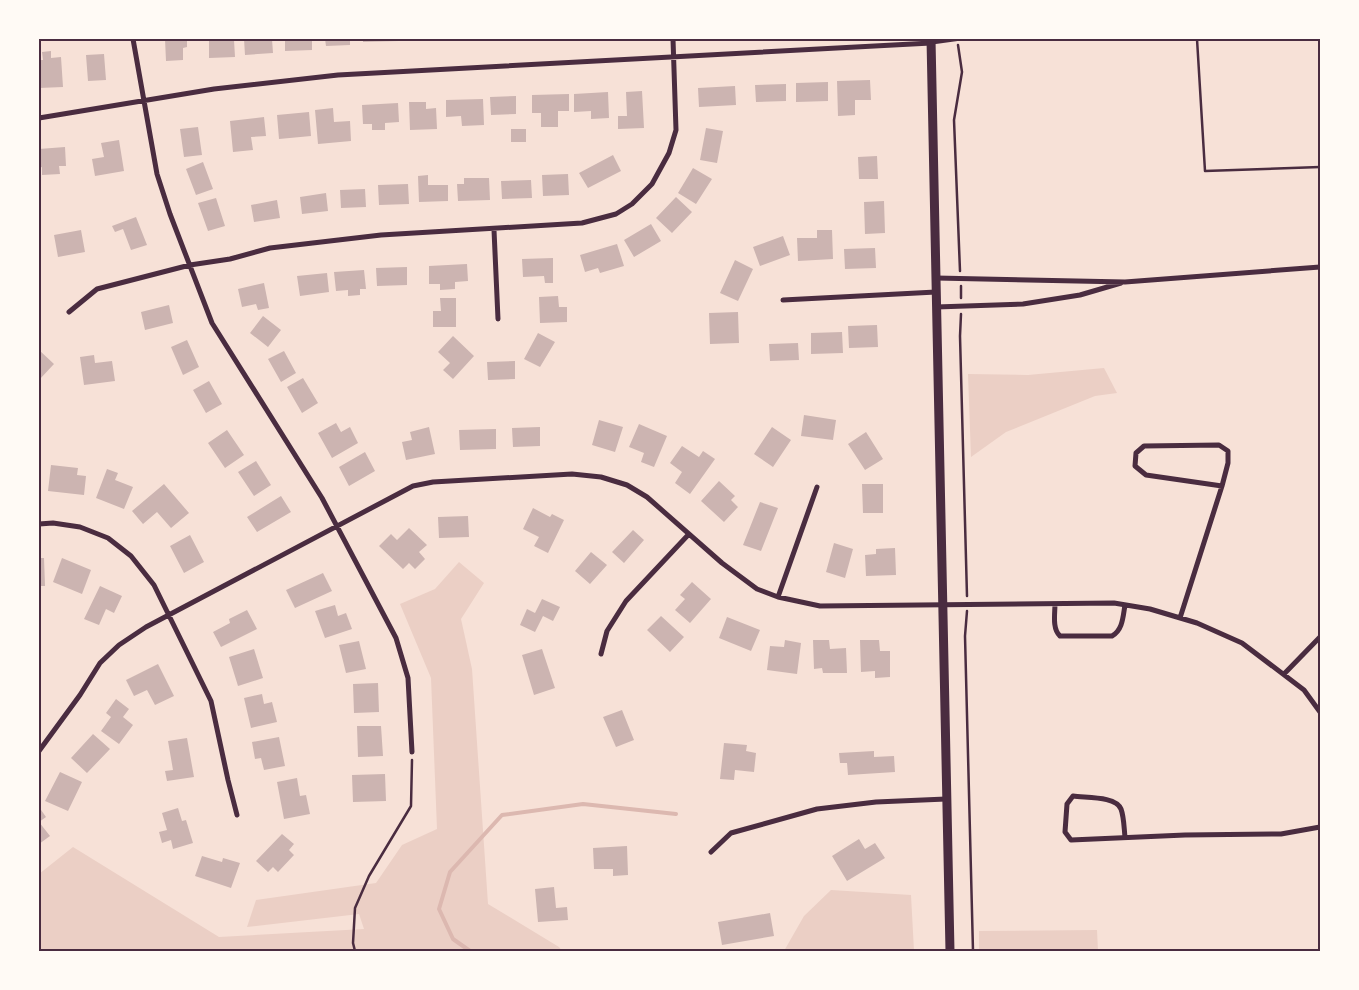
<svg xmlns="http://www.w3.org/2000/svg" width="1359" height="990" viewBox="0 0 1359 990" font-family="'Source Sans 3',sans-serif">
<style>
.green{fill:#ebcfc5}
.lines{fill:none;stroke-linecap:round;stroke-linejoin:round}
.stream{stroke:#dcb8b0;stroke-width:4}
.building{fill:#ccb4b1}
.path{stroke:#4a2c40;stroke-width:2.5}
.service{stroke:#4a2c40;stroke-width:3}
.minor{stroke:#4a2c40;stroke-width:5}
.secondary{stroke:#4a2c40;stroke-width:9}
.neatline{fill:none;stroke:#4a2c40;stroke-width:2}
</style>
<rect width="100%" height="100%" fill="#f7e1d7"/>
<!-- green -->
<path class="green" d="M1104,368L1117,393L1095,396L1006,432L971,457L968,374L1028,375Z
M459,562L484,583L461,619L472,669L488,904L559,947L562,951H39V874L73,847L219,937L364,929L359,914L247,927L256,900L376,883L402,845L437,829L431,678L400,604L435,589Z
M831,890L911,895L914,951H784L804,916Z
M1097,930L1098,951H979V931Z"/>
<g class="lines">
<!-- stream -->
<path class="stream" d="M470,951L453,939L439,909L450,872L502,815L583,804L676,814"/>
</g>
<!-- building -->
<path class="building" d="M165,39H187V47L183,48V60L166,61Z
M244,39H272L273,53L245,55Z
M285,39H312V50L285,51Z
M325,39H350V45L326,46Z
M363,39H399V41L363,42Z
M234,40L235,57L209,58V41Z
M51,51V58L61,57L63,87L39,88V60H43L42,52Z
M104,54L106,80L88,81L86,55Z
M870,80L871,100H855V115L838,116L837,81Z
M828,82V101L796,102V83Z
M786,84V101L756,102L755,85Z
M735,86L736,105L699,107L698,88Z
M642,91L644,128L618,129V116H627L626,92Z
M608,92L609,118L591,119V111L574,112V94Z
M569,94V111H558V127H541V113H532V95Z
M516,96V114L491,115L490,97Z
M483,99L484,125L462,126L461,116L446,117V100Z
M409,102H426V109L436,108L437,129L410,130Z
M398,103L399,122L385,123V130H372V124H363L362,105Z
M333,108L334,122L350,121L351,141L318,144L315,110Z
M309,112L311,136L279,139L277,115Z
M264,117L266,136L251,137L253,150L233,152L230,121Z
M198,127L202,155L184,157L180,129Z
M706,128L723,131L717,163L700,160Z
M511,129H526V142H511Z
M119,140L124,171L95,176L92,159L104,157L101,143Z
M65,147L66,166H59L60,174L42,175V167L39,168V149Z
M613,155L621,171L588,188L579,173Z
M877,156L878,179H859L858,157Z
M203,162L213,189L196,195L186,169Z
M693,168L712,179L696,204L678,193Z
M568,174L569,195L543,196L542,175Z
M428,175V185H448V201L419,202L418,176Z
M464,178H489L490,200L458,201L457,184H464Z
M531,180L532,198L502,199L501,181Z
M408,184L409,204L379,205L378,185Z
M365,189L366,207L341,208L340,190Z
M326,193L328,211L302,214L300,197Z
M676,197L692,212L672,233L656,218Z
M216,198L225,226L208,231L198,203Z
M277,200L280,218L254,222L251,205Z
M884,201L885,233L865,234L864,202Z
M136,217L147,245L131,250L123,229L115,232L112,226Z
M651,224L661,241L634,257L624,240Z
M81,230L85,252L58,257L54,235Z
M817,230H832L833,259L798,261L797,238H817Z
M783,236L790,255L760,266L753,247Z
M617,244L624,266L600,273L598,268L585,272L580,255Z
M875,248L876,268L845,269L844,249Z
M553,258V283H545L544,276L523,277L522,259Z
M735,260L753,269L738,301L720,293Z
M467,264L468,281L455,282V289L440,290V284H429V266Z
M407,267V285L377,286L376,268Z
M364,270L366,289H360V295L348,296V290L336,291L334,272Z
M327,273L329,292L300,296L297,276Z
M264,283L269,308L258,310L256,304L242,307L238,289Z
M558,296L559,307H567V322L540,323L539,297Z
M440,298H456V327H433V311H441Z
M169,305L173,323L145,330L141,312Z
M738,312L739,343L710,344L709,313Z
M263,316L281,330L268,347L250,333Z
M877,325L878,347L849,348L848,326Z
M842,332L843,353L811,354V333Z
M538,333L555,342L540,367L524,359Z
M453,336L474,356L453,379L443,370L450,363L438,352Z
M187,340L199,367L183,375L171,347Z
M798,343L799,360L770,361L769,344Z
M39,350L54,364L39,380Z
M284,351L296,373L281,382L268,359Z
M94,355L95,363L112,361L115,381L84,385L80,357Z
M515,361V379L488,380L487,362Z
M303,378L318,403L302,413L287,387Z
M209,381L222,404L206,413L193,390Z
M804,415L836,420L833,440L801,436Z
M599,420L623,427L615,452L592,445Z
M336,423L341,432L350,427L358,443L332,458L318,433Z
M639,424L667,436L654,467L641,462L644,453L629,447Z
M429,427L435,454L406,460L402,442L412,440L410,432Z
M540,427V446L513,447L512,428Z
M772,427L791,440L773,467L754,454Z
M496,429V449L460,450L459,430Z
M227,430L244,455L225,468L208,443Z
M866,432L883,459L865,470L848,444Z
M682,446L699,457L703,451L715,459L690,494L675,483L682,472L670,463Z
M365,452L375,471L349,486L339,467Z
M256,461L271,485L254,496L238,472Z
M51,465L78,468L77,475L86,476L84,495L48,491Z
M107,469L118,473L115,480L133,487L124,509L96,498Z
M719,481L735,496L731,500L738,507L724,522L701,501Z
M164,484L189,513L171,528L157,512L143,524L132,511Z
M862,484H883V513H863Z
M281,496L291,512L257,532L247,517Z
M760,502L778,508L761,551L743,545Z
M533,508L550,517L552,514L564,520L548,553L534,546L539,537L523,529Z
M468,516L469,537L439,538L438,517Z
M409,528L427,545L419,552L425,559L415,569L409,563L403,569L379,546L391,534L397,540Z
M633,530L644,540L624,563L612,552Z
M190,535L204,562L184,573L170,546Z
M834,543L853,549L845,578L826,572Z
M895,548L896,575L866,576L865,555L876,554V549Z
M591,552L607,565L590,584L575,571Z
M39,558H44L45,586H39Z
M62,558L91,570L82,594L53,582Z
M323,573L332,591L295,608L286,590Z
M692,582L711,599L690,623L675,610L685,599L680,595Z
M100,586L122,596L114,613L106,609L99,625L84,619Z
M542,599L560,607L553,621L543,616L535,632L520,625L527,609L535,613Z
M335,605L338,616L346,613L352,629L325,638L315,611Z
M247,610L257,629L221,647L213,632L230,623L229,619Z
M661,616L684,637L670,652L647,630Z
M727,617L760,630L751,651L719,638Z
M785,640L801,643L797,674L767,670L770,646L784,647Z
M813,640H829L830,649L846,648L847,673H823L822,668L814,669Z
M860,640H879L880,651H890V677L875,678V671L861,672Z
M359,641L366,669L346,673L339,645Z
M254,649L263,678L238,686L229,657Z
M542,649L555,688L534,695L522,655Z
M158,664L174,696L155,705L147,690L134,696L126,680Z
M378,683L379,712L354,713L353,684Z
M262,694L264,704L272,702L277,722L251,728L244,698Z
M116,699L129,709L123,717L133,725L119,744L101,731L111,717L106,713Z
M622,710L634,740L616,747L603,717Z
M357,726H381L383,756L358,757Z
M93,734L110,749L87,773L71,758Z
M279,737L285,766L264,770L261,758L255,759L252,742Z
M187,738L194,777L167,781L165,771L173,770L168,741Z
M724,743L747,745L746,751L756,753L754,772L735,770L734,780L720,779Z
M874,751V757L894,756L895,772L848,775L847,763H840L839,753Z
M60,772L82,782L68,811L45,801Z
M385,774L386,801L353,802L352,775Z
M297,778L300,796L306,795L310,814L284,819L277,782Z
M39,807L46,817L39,822L50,836L39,844Z
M178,808L182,821L186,820L193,843L173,849L171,840L162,843L159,832L167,830L162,813Z
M282,834L294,844L289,850L294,855L278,872L273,867L268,872L256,861Z
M859,839L865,849L875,843L885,858L847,881L832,856Z
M627,846L628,875L613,876V869H594L593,848Z
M202,856L222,862L223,858L240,863L231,888L195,876Z
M554,887L556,908L567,907L568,920L538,922L535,889Z
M770,913L774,936L722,945L718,922Z"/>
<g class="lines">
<!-- path -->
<path class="path" d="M1197,39L1205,171L1320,167
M958,45L962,72L954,120L960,271
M961,286V298
M961,314L960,336L967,596
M967,611L965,636L973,951
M355,951L353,943L355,908L369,876L411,806L412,760"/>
<!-- service -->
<path class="service" d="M932,43L961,39"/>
<!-- minor -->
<path class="minor" d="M133,39L157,174L170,214L212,323L322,498L396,638L408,678L412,752
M39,118L214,89L338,75L931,43
M494,230L498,319
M936,278L1125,282L1320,267
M783,300L936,292
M936,307L1023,304L1080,295L1121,283
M69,312L97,289L190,265L230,259L270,248L381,235L582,223L616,214L632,204L652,184L669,153L676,130L673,39
M39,524L53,523L80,527L108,538L131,556L154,585L211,701L228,780L237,815
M778,597L817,487
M1055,604C1055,613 1052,629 1060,636H1112C1123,630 1123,616 1125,605
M1180,618L1222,486L1228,463V451L1219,445L1144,446L1136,453L1135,466L1146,475L1222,486
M601,654L607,631L626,601L689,534
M1284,674L1320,637
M39,751L80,695L100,663L119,645L146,627L413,486L433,482L572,474L601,477L627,485L647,497L722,563L757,589L778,597L820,606L1114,603L1150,609L1197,623L1242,643L1304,690L1320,712
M1125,837C1124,828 1124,817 1121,809C1116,796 1086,798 1073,796L1067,804L1065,832L1071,840L1185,835L1281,834L1320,827
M711,852L731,833L817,809L876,802L946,799"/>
<!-- secondary -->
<path class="secondary" d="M931,39L950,951"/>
</g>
<!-- border -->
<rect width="1359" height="990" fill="none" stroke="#fffaf5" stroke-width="80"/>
<rect x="40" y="40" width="1279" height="910" class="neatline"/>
</svg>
